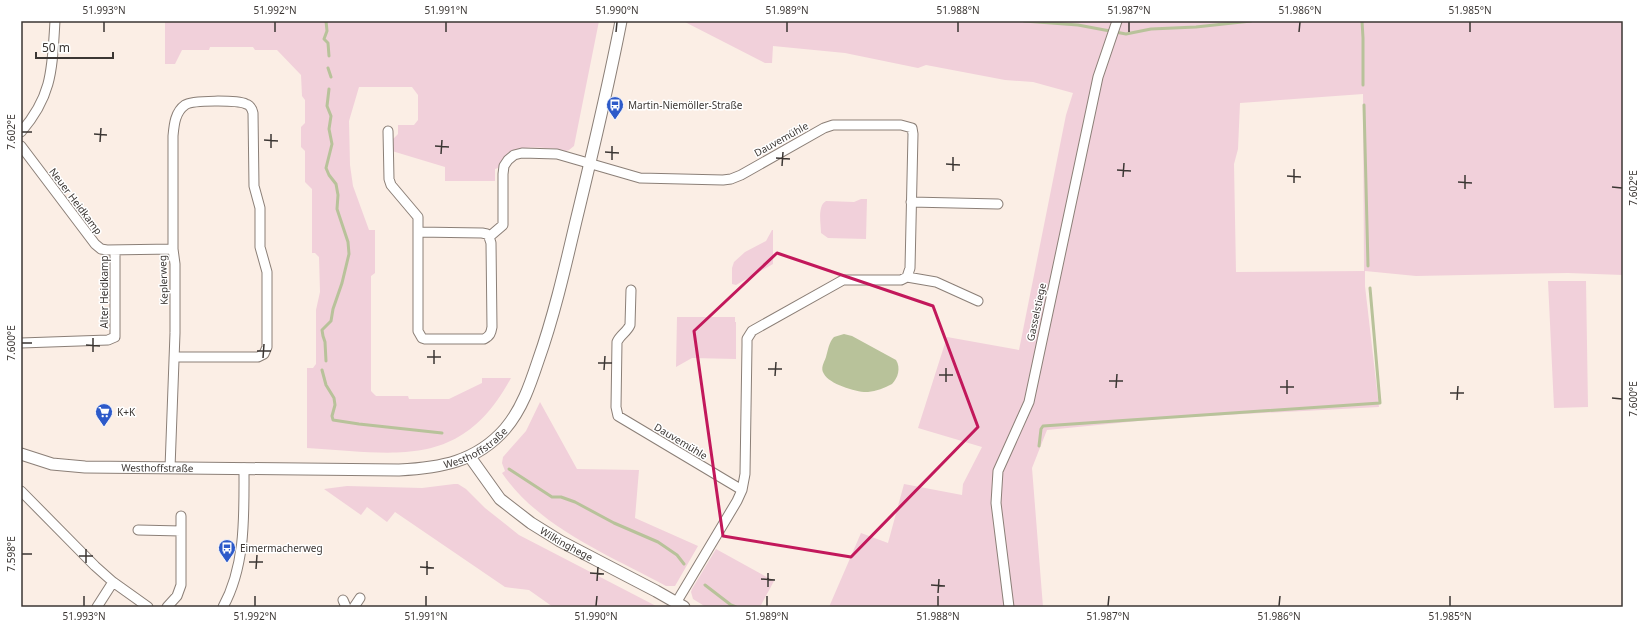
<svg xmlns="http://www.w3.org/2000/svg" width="1644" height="628" viewBox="0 0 1644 628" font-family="'Noto Sans',sans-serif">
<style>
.green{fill:#f1d0da;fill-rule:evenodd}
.water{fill:#b8c29a}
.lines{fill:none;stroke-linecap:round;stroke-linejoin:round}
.stream{stroke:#b8c29a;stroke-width:3}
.minor-casing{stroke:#8b7f77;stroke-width:11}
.tertiary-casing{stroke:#8b7f77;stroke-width:13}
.minor{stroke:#fff;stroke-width:9}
.tertiary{stroke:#fff;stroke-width:11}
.marked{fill:none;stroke:#c2185b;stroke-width:3;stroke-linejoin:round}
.ticks{fill:none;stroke:#3b3633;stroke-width:1.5}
.labels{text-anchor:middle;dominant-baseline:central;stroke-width:3;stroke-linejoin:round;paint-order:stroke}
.poi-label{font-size:10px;fill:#3b3633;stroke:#fff;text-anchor:start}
.street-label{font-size:10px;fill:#3b3633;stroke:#fff}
.neatline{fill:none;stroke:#3b3633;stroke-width:1.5}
.ticks-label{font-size:10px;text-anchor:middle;fill:#3b3633}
</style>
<rect width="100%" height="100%" fill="#fbeee5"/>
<!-- green -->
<path class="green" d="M165,21H599L574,146L569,150L566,151C553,148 524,145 512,151C505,154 501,161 498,168L495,169V181H445V167L392,151V140L398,134V125H414L418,120V95L412,87H359L349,121L350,165L353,186L369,230H375V273L371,276V391L376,396H408L409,399H449L482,383V378H511C461,471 396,453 307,448V368H313L316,364V310L320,292L319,257L315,253H312V189L305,182V151L301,147V127L305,123V100L302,96L301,75L277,50H255L253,47H210L209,50H182L175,64H165Z
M683,21H1623V275L1568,273L1416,276L1365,271V286L1379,407L1169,418L1047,430L1032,468L1043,607H829L861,533L888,543L904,484L962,495L963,484L982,447L918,428L947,337L1019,350L1066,115L1073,93L1033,82L1005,80L926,65L918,68L845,53L773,46L772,63H765ZM1363,94L1364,271L1236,272L1234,164L1238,149L1240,103Z
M861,199H867L866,239L828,238L821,233C821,224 817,206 826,201L854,202Z
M772,230H773V264L736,285L732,284V268L734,262L745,252L766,241Z
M1548,281H1586L1588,407L1554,408Z
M677,317H735V322H736V359L692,358L676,367Z
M540,402L577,469L639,470L635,518L698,546L675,586H666C609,555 540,528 502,473L505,471L502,463L503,457L526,431Z
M454,484H458L466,489L485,508L519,535L658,607H553L529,590L505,587L395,512L387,522L367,507L361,515L324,489L347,486L422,488Z
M716,549L774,581L760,607H706L693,599L691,592L692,589Z"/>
<!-- water -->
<path class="water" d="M844,334L852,336L896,360C901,368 898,378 892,384C885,388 876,391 868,392C858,393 829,384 824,374C820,368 824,363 826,357C828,350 829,342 834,337Z"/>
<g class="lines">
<!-- stream -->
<path class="stream" d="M326,21L327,31L324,39L328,43L329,56
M1024,21L1078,25L1126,34L1151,29L1196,27L1251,21
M1362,21L1363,38V85
M328,68L331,77
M1364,105L1368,266
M326,361L325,342L323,336L322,330L331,321L333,309L342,283L349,254L348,242L337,209L338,195L336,184L329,175L326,168L332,144L329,129L331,116L327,106L329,89
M322,370L326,385L334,398L335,405L332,416L333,420L359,424L442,433
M1039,446L1041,429L1043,426L1380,403L1370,288
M509,469L552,497H561L575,502L614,523L658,542L677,555L684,564
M705,585L731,605L736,607"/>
<!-- minor casing -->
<g class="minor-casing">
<path id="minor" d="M388,131L389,179L391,185L418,217V331L422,338L425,339H484C490,336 491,333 492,327L491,243L489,237L503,225V174L504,166L508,160L514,155L522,153L557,154L640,178L723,180L731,179L741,175L824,128L833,125H901L912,128L913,134L910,268L907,277L901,280H843L752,331L747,339V345L745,474L742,490L737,501L676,603
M21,132C53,95 52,68 55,21
M21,146L95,244L101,249L107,250L173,249
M911,202L998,204
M418,232L482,233L487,234L489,237
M907,277L936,282L978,301
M631,290L630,325C627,332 620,335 617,342L616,407L618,416L742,490
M21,343L108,340L115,337V250
M170,468L175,333V264L173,249V136C174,125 175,112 185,105C192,100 237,100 246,104C250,105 252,109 253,113L254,186L260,208V247L267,272V347L264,354L258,357H174
M21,491L95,566L113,582L148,607
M181,516V531
M138,530L181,531V585L177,596L167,607
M343,600L346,607
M97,607L113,582
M223,607C246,565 244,515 244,468
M354,607L360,598
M1009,607L996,503L998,471L1029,402L1098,77L1117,21"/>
</g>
<!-- tertiary casing -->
<g class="tertiary-casing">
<g id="tertiary">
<path id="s1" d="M21,454L52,464L85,467L399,470C440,468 476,462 505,429C522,409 530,385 538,361C554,316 565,268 576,221C592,155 608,88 621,21"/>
<path id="s2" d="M470,457L500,499L531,523L560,541L656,591L684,607"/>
</g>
</g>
<!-- minor -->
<use href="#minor" class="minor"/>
<!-- tertiary -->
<use href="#tertiary" class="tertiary"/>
</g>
<!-- marked area -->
<path class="marked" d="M777,253L933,306L978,427L851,557L723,536L694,331Z"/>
<!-- ticks -->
<path class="ticks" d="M104,32V22M275,32V22M446,32V22M616,32L617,22M787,32V22M958,32V22M1129,32V22M1299,32L1300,22M1470,32V22M22,132H32M94,134L107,135M264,140L278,141M100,142L101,128M435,146L449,147M271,148V134M605,152L619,153M441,154L442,140M776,158L790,159M612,160V146M946,164L960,165M782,166L783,152M1117,170L1131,171M953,171V157M1287,176L1301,177M1123,177L1124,163M1458,182L1472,183M1294,183V169M1612,187L1622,188M1465,189V175M22,343H32M86,345L100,346M257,351H271M93,352V338M427,357H441M263,358L264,344M598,363H612M434,364V350M768,369H782M604,370L605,356M939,375H953M775,376L776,362M1109,381H1123M946,382V368M1280,387H1294M1116,388L1117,374M1450,393H1464M1287,394V380M1612,398L1622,399M1457,400L1458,386M22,554H32M79,556H93M249,562H263M86,563V549M420,567L434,568M256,569L257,555M590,573L604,574M427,575V561M761,579L775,580M597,581L598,567M931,585L945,586M768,587V573M938,593L939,579M84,606V596M255,606V596M426,606V596M596,606L597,596M767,606V596M938,606V596M1108,606L1109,596M1279,606L1280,596M1450,606V596"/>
<!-- icons -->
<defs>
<g id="bus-pin" transform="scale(0.9)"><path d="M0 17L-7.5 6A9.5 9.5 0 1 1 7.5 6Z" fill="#2d5ac9" stroke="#fff"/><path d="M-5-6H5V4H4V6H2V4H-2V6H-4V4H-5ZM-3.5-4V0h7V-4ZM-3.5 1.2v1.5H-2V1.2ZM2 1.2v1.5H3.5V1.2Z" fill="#fff"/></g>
<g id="supermarket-pin" transform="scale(0.9)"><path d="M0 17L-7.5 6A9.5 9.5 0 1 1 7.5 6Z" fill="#2d5ac9" stroke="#fff"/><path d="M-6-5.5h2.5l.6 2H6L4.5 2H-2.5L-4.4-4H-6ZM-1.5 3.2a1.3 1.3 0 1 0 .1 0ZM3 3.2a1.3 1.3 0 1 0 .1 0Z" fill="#fff"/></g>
</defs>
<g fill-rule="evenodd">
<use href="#bus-pin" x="615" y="105"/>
<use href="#supermarket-pin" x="104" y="412"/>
<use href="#bus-pin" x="227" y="548"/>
</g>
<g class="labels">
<!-- poi labels -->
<g class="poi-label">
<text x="628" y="105">Martin-Niemöller-Straße</text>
<text x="117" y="412">K+K</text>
<text x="240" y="548">Eimermacherweg</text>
</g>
<!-- street labels -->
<g class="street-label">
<text transform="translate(781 139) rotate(-29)">Dauvemühle</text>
<text transform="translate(76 201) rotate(53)">Neuer Heidkamp</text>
<text transform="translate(163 280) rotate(-92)">Keplerweg</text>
<text transform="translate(104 292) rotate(-90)">Alter Heidkamp</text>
<text transform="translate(1036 312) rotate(-78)">Gasselstiege</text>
<text transform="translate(681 441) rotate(31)">Dauvemühle</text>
<text stroke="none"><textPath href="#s1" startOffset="461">Westhoffstraße</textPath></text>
<text stroke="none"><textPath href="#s1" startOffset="138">Westhoffstraße</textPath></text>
<text stroke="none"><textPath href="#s2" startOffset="132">Wilkinghege</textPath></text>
</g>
</g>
<!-- border -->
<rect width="1644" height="628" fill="none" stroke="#ffffff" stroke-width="44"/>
<!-- scale -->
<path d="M36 52v6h77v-6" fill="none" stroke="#3b3633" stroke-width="2"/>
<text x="42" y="52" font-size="12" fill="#3b3633" stroke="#ffffff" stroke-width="3" paint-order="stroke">50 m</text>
<rect x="22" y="22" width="1600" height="584" class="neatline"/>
<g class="ticks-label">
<text x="104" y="14">51.993°N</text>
<text x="275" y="14">51.992°N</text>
<text x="446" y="14">51.991°N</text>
<text x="617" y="14">51.990°N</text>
<text x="787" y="14">51.989°N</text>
<text x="958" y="14">51.988°N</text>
<text x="1129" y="14">51.987°N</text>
<text x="1300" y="14">51.986°N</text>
<text x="1470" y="14">51.985°N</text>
<text transform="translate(11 132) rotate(-90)" y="4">7.602°E</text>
<text transform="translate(1633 188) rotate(-90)" y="4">7.602°E</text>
<text transform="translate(11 343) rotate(-90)" y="4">7.600°E</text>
<text transform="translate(1633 399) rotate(-90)" y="4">7.600°E</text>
<text transform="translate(11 554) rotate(-90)" y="4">7.598°E</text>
<text x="84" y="620">51.993°N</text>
<text x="255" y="620">51.992°N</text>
<text x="426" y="620">51.991°N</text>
<text x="596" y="620">51.990°N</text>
<text x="767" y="620">51.989°N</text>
<text x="938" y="620">51.988°N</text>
<text x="1108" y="620">51.987°N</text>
<text x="1279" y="620">51.986°N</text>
<text x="1450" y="620">51.985°N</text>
</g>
</svg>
